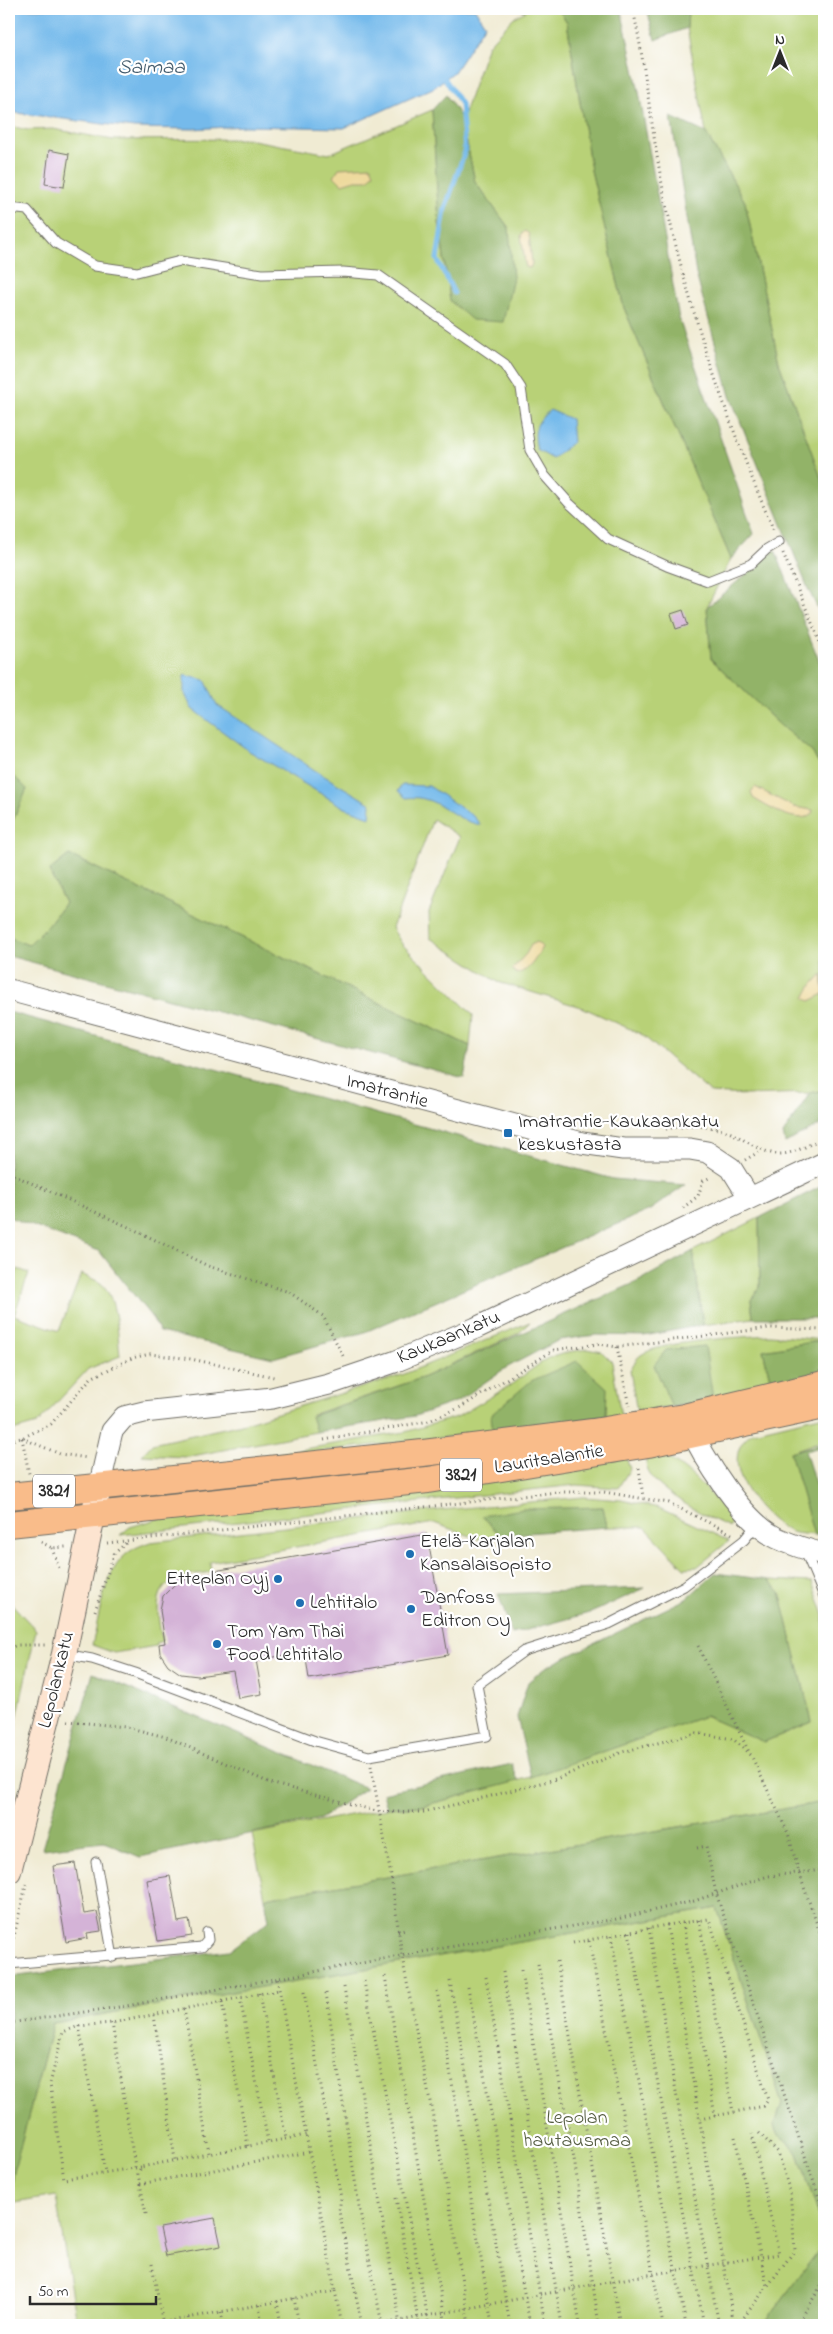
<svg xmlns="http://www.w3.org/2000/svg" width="833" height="2334" viewBox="0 0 833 2334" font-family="'Indie Flower',sans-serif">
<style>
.green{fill:#b8d177;stroke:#727e51}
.forest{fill:#92b368;stroke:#5e6f4a}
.sand{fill:#eeda9e;stroke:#8c8264}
.water{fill:#74baeb;stroke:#50728b}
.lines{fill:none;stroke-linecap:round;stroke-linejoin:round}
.stream{stroke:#74baeb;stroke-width:5}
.building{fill:#d4b3d7}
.service-casing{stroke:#706e66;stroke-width:11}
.tertiary-casing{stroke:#706e66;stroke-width:23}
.secondary-casing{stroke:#706e66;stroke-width:26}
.primary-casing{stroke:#706e66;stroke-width:28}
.path{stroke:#706e66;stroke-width:3;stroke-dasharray:1 4;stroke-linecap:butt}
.service{stroke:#fff;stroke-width:9}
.tertiary{stroke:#fff;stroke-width:21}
.secondary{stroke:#fde4d0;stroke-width:24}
.primary{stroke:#f9bc8a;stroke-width:26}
.poi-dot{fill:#1f6fb2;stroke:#fff;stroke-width:2}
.labels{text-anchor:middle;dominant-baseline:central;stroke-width:4.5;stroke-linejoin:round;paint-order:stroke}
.shield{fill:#fff;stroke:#6b6b6b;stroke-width:1}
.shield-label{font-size:19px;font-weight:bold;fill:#2b2b2b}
.street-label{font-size:20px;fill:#2b2b2b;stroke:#fff}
.poi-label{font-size:20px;fill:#2b2b2b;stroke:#fff;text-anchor:start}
.park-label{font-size:20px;fill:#555d42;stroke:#fff}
.water-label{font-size:21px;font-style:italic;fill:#455d6e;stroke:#fff}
</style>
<rect width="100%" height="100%" fill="#fff"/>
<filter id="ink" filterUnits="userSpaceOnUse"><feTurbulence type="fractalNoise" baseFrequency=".02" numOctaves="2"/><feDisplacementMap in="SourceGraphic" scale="10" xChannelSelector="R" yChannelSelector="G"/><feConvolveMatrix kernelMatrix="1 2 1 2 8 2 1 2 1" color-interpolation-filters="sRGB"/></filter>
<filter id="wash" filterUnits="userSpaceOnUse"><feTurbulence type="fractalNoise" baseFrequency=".0096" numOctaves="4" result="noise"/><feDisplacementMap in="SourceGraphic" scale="20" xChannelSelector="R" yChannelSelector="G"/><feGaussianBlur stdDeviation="1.12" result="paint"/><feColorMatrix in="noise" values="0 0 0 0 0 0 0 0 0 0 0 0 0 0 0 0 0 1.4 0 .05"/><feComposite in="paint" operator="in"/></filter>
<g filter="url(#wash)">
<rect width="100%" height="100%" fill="#f0ebd3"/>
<!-- green -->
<path class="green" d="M515,9H558L567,22L591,170L624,308L731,559L707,607L711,659L781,726L812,752L824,771V1090L810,1093L745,1095L711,1093L641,1034L584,1008L498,982L430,938L429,912L460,837L433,819L392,928L402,944L473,1015L470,1046L69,855L49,871L65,903L48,925L28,945L9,937V829L27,789L9,771V126L28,130L53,129L113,140L247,139L329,154L432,110L439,222L450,301L509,228L475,182L462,119L488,45L514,17L526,11Z
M688,9H824V486L779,363L745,202L706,133L687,28Z
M759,1218L760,1287L751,1300L753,1318L703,1325L693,1251Z
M18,1269L29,1273L14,1315L59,1331L81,1274C87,1277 94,1279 99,1282C117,1293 118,1337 120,1356L88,1369L37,1424L9,1432V1293Z
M530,1322L519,1333L422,1378L311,1415L316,1432L187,1457L142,1455L152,1444L238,1425L402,1375Z
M770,1335L824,1340L763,1350L772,1387L637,1413L630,1370C633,1366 636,1358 641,1355C659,1341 744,1337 770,1335Z
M588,1349L602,1352L612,1362L621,1417L607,1419L606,1416L493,1432L239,1460L405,1432L457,1417L509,1386L546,1359L568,1352Z
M824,1415V1440L790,1452L814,1535C807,1534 798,1534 791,1532C760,1518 712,1459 753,1432Z
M656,1453C688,1464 711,1496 734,1519L730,1527C711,1520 662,1493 651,1476C646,1469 646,1462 645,1454Z
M626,1457L630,1469L618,1488L577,1485L538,1489L120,1535L130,1527L157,1519L539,1476Z
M584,1497L621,1500L659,1508L729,1541L697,1567L684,1568L645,1527H607L603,1507L483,1516L500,1535L479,1539L434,1523L210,1562L211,1572C200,1574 187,1574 176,1579C150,1589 159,1621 162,1641L156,1643V1646L114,1653L92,1645C100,1616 103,1570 129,1552C135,1547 143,1545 150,1542L421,1512Z
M769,1580L812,1582L824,1615V1802L265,1898L252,1834L387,1808L422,1806L531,1777L705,1716L764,1742L812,1722L780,1592Z
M9,1601L36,1630L12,1741L9,1742Z
M717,1908L782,2103L775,2125L778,2134L798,2153L824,2231V2243L763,2325H65L76,2323L56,2196L9,2204L15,2166L53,2023Z"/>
<!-- forest -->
<path class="forest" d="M558,9H621L639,92L679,319L754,534L731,559L624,308L591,170L567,22Z
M647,9H688L687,28L655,40Z
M446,95L462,119L475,182L509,228L513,278L503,322L472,320L450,301L439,222L432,110Z
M671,117L706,133L745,202L779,363L824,486V621L809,591L730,396L696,274Z
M775,550L824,673V771L812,752L781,726L711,659L707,607Z
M9,771L27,789L9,829Z
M69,855L470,1046L464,1078L9,956V937L28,945L48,925L65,903L49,871Z
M9,1012L613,1179L686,1185L650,1210L365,1332L273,1358L160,1332L153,1319L99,1251L9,1217Z
M824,1090V1123L785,1143L783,1134L810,1093Z
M824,1185V1318H753L751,1300L760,1287L759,1218Z
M693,1251L703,1325L644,1336L596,1335L559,1340L504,1369L458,1401L415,1416L316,1432L311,1416L422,1378L639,1281Z
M824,1340V1375L772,1387L763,1350Z
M705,1346L713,1399L672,1407L654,1365L666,1350Z
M577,1361L607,1388L606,1416L493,1432L491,1415L531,1381Z
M824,1443V1446L805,1451L824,1512V1536L814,1535L790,1452Z
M603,1507L607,1527L500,1535L482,1516L523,1509Z
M715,1573L769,1580L780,1592L812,1722L764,1742L705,1716L531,1777L517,1717L528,1682L546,1667L686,1599Z
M645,1588L593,1612L512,1634L498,1594Z
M93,1673L126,1687L366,1788L320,1819L140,1857L104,1842L42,1849Z
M512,1764L518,1781L422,1806L387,1808L383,1793Z
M824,1802V2231L798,2153L778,2134L775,2125L782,2103L717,1908L53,2023L15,2166L9,2198L10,1977L230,1950L269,1921L265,1898Z
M824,2243V2325H763Z"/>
<!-- sand -->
<path class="sand" d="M371,166L374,173L368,180H355L342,184L334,176L339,168Z
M525,231L529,234L532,264L530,268L526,267L525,263L521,235Z
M755,787L794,807L813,810L812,814C798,826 766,806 753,798L751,792Z
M537,942L542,947C535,960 531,969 517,974L512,969L526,954L531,945Z
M822,974L824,994L810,1001L805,998L812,985Z"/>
<!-- water -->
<path class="water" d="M9,9H475L485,25L454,72L433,88L344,128L245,126L192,129L134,128L9,112Z
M550,410L571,419L573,442L553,459L537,450C533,430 535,423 550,410Z
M184,675L205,680L217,705L316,771L371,804L370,817L345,808L249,751L192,709L184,692Z
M402,785L429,786L473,816L481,825C451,820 438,794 406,798L398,791Z"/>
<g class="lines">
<!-- stream -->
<path class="stream" d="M445,79L461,104L465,151L445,209L437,259L454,293"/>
</g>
<g id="blocks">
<!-- building -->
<path class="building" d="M49,150L69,154L64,187L45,184Z
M683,610L688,625L676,629L671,614Z
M427,1534L448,1655L309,1679L305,1652L256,1660L262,1694L238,1698L233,1671L198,1676L181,1674L168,1665L160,1653L159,1644L165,1643L160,1610L163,1596L178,1581L215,1575L214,1571Z
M75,1863L84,1914L97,1912L101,1931L87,1933L88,1938L66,1942L53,1866Z
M170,1876L178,1922L189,1920L192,1936L158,1941L147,1880Z
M215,2218L221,2246L166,2256L160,2228Z"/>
</g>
</g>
<g filter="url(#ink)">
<use href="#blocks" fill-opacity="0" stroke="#706e66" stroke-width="1"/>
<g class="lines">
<!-- service casing -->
<g class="service-casing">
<path id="service" d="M9,208L27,210L56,243L95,266L137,272L180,261L262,274L343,272L378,275L505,364L521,388L530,450L545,476L569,503L608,539L667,566L708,581L751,564L767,549L779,542
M805,1551L824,1596
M64,1654L92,1659L135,1673L315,1741L369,1756L487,1736L477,1685L524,1651L609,1624L684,1586L744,1540L758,1523
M96,1862L113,1957
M9,1964L202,1947L208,1940L207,1932"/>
</g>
<!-- tertiary casing -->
<g class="tertiary-casing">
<path id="tertiary" d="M9,990L582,1143L623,1149H690L707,1152L731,1168L749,1197
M687,1422C703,1457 742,1521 777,1538C792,1545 808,1550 824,1554
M99,1488L112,1431L124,1417L144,1412L272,1398L329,1384L394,1362L476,1328L824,1163"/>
</g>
<!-- secondary casing -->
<g class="secondary-casing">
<path id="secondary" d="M9,1871L64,1654L97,1497"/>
</g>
<!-- primary casing -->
<g class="primary-casing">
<path id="primary" d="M9,1496L423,1453L593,1432L684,1417L824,1384
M9,1524L428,1480L648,1444L824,1406"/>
</g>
<!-- path -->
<path class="path" d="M633,9C646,68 651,129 663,189C687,306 727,421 774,531
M783,553L824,652
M666,1129C686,1125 712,1125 731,1133C746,1140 760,1152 777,1154C794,1155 810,1144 824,1137
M745,1160L762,1150
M9,1173L133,1229L208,1266L289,1292L323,1316L344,1358
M683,1208L698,1196L703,1181L711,1177
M617,1347L629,1406
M9,1431L12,1440
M22,1438L60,1454L88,1458
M22,1438L29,1474
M9,1440L22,1438L51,1424L91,1378L132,1358L150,1354L191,1359L274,1377
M324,1440L429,1421L461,1407L554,1350L598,1344L617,1347L769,1328L824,1330
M639,1468L643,1497
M41,1542L52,1548L66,1547
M107,1543L557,1492H604L669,1503L732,1534
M52,1548L60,1571
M95,1611L114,1554L128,1541
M698,1646L749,1752
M9,1648L18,1645H45
M68,1721L126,1727L166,1737L270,1783L380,1812H423L487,1797L556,1779L622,1752L697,1733L733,1739L751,1755L788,1833L799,1873L824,1944
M371,1766L391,1876L403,1962L447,2189L469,2325
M697,1848L706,1846L716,1893L824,2212
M699,1920L733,2112
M683,1923L715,2116
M667,1925L709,1919L768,2100L764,2106L700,2119
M649,1928L685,2146L719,2325
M398,1931L405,1929
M629,1932L704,2325
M611,1936L686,2325
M589,1941L663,2325
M573,1943L667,1925L734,2325
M10,1953L27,1881
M557,1961L620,2325
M538,1964L575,2165L599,2325
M521,1970L580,2325
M503,1972L562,2325
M385,1976L446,2325
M486,1977L545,2325
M364,1981L429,2325
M450,1981L510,2325
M344,1987L400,2325
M468,1987L530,2325
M437,1991L492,2325
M304,1992L341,2198L339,2211L362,2325
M259,1993L286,2139
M326,1993L359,2206L382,2325
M240,1998L268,2142
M222,2002L248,2146
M184,2009L209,2153
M154,2015L175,2160
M9,2023L126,2006L510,1936L617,1919L694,1901L768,1876L824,1870
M112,2023L135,2167
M79,2026L105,2172
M735,2137L767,2286
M141,2167L64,2179L50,2084L63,2032L79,2026L112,2023L279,1990
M140,2184L309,2152
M396,2198L419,2325
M146,2214L138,2174L141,2167L306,2135
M152,2264L163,2325
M335,2291L342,2325
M294,2298L299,2325
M277,2301L281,2325
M259,2305L262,2325
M221,2312L224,2325
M188,2318L190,2325
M149,2325L335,2291L277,1978
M378,2325L635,2277L779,2254L752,2134
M738,2325L795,2250L790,2192L778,2152L759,2133
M797,2325L824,2281"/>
<!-- service -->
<use href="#service" class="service"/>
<!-- tertiary -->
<use href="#tertiary" class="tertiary"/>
<!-- secondary -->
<use href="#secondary" class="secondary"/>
<!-- primary -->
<use href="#primary" class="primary"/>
</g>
</g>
<!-- markers -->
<g class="poi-dot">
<rect x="503" y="1128" width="10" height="10" rx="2.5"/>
<circle cx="410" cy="1554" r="5"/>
<circle cx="278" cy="1579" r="5"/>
<circle cx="300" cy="1603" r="5"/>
<circle cx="411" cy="1609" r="5"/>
<circle cx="217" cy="1644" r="5"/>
</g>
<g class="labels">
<!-- shield labels -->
<g class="shield">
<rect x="440" y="1458.5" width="42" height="33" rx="4"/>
<rect x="33" y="1474.5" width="42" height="33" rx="4"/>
</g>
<g class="shield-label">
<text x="461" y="1475">3821</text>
<text x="54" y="1491">3821</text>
</g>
<!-- street labels -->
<g class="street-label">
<text transform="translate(387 1092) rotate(15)">Imatrantie</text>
<text transform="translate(449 1338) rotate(-23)">Kaukaankatu</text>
<text transform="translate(549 1460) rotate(-9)">Lauritsalantie</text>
<text transform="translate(57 1680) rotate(-76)">Lepolankatu</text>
</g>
<!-- poi labels -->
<g class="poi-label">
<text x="518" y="1122">Imatrantie-Kaukaankatu<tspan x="518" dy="23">keskustasta</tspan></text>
<text x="420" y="1542">Etelä-Karjalan<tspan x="420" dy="23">Kansalaisopisto</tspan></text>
<text x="268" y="1579" text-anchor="end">Etteplan Oyj</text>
<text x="421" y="1598">Danfoss<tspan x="421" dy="23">Editron Oy</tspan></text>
<text x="310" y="1603">Lehtitalo</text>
<text x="227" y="1632">Tom Yam Thai<tspan x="227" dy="23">Food Lehtitalo</tspan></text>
</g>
<!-- park labels -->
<g class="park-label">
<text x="577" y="2118">Lepolan<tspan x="577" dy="23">hautausmaa</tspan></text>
</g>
<!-- water labels -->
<g class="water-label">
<text x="151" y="68">Saimaa</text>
</g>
</g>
<!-- margin -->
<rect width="833" height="2334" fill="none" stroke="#fff" stroke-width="30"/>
<!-- north arrow -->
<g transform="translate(780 52)" stroke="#ffffff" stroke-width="4" paint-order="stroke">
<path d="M0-4L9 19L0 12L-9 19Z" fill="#2b2b2b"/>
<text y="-8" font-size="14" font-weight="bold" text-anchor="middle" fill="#2b2b2b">N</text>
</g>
<!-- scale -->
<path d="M30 2296v8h126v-8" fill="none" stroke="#2b2b2b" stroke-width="2.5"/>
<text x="38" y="2296" font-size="15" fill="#2b2b2b" stroke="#ffffff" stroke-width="4" paint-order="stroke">50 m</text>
</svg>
